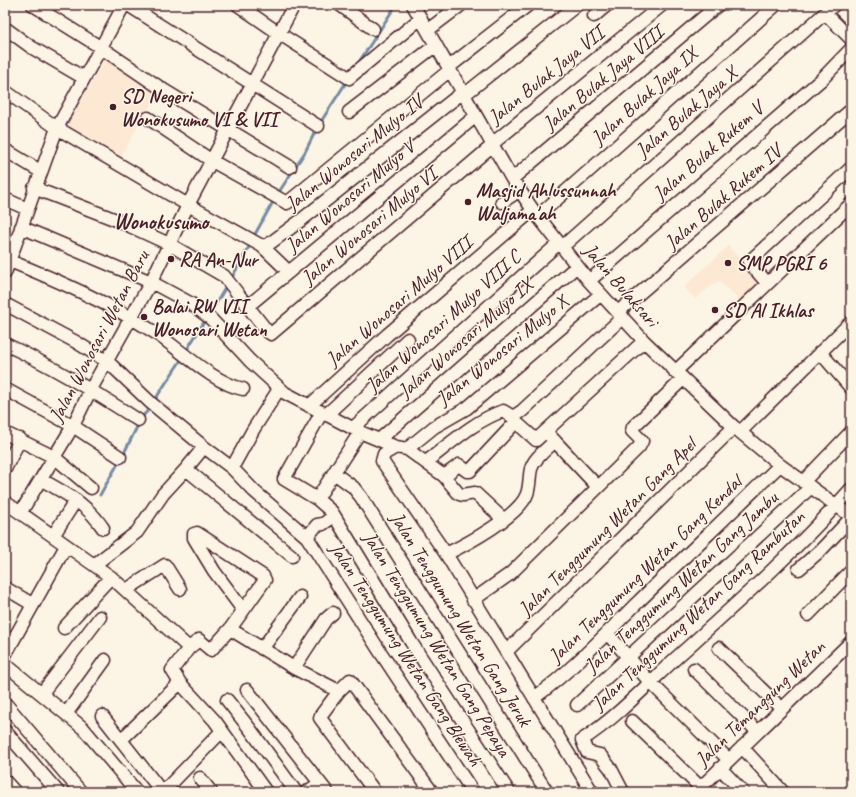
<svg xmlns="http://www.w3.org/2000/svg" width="856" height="797" viewBox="0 0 856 797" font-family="Caveat,sans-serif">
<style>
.built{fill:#fde8d4}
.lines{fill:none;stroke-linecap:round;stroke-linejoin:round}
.stream{stroke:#758aa3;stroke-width:3}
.minor-casing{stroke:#4a1f2b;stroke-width:15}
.minor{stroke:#fcf5e5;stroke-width:12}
.poi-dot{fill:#4a1f2b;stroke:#fcf5e5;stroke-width:1.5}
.labels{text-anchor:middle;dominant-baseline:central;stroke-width:3;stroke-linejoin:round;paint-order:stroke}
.street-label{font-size:20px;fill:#4a1f2b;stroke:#fcf5e5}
.poi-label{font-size:20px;font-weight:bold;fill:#4a1f2b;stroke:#fcf5e5;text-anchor:start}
.quarter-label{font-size:22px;font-weight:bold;fill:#4a1f2b;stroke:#fcf5e5}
</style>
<rect width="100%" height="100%" fill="#fcf5e5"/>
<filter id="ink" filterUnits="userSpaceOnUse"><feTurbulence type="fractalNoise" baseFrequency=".025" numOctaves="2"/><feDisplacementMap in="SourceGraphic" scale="8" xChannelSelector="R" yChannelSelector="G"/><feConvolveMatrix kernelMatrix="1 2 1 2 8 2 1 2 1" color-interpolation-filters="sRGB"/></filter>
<g filter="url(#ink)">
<!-- built -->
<path class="built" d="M107,56L159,90L121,156L67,125Z
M728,246L764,282L743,303L718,281L695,299L684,287Z"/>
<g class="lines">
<!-- stream -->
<path class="stream" d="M357,65L396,5
M320,123L347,81
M277,195L305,152L317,128
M254,236L274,200
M231,279L250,245
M209,315L227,285
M186,351L206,319
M156,398L181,360
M123,455L142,417L151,407
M100,495L120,460"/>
<!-- minor casing -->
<g class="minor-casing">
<path id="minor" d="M33,5L100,47L165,91L290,167
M128,5L318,126
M238,5L280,34L349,78L421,18
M340,5L373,29
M413,5L512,179L533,210L589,281L644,341L734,427L780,465L851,516
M826,14L851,39
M594,16L607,5
M5,28L31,47L84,78
M428,30L461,5
M449,67L528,5
M5,91L57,128L188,205L262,246L269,244L300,221L463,92
M464,95L577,5
M349,112L436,45
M148,118L212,161L287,203L450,70
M492,144L662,5
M5,150L40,171
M512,179L718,5
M34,188L119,221L169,244L224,276L267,331L271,334L493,145
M5,199L27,209
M502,202L520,190
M538,216L776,5
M21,227L151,282L190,303L210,318L250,361L285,393L360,432L396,447L407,449L444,476L459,494L463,495L475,493L503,519
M262,246L289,272
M562,247L834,5
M10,261C59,281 109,303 154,332C180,349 213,383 243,389
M5,273L57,128L124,5
M589,281L822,79L851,49
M767,283L749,262L851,168
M5,304L76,342L108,362L151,403L204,447L186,469L163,494L137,532L94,565
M248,306L476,116
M618,312L851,110
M5,344C52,366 95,392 138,420
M820,352L851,388
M675,372L851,204
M5,389L73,426L120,457
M309,406L387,335L533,210
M322,412L284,479L317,499L332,512L411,642L509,792
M326,415L408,339
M353,428L559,243
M740,432L851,322
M5,433L54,457L91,488
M550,436L598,487
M379,440L577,266
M204,447L232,468L254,491L307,537L379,650L473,792
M396,447L384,454L382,461L446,554L592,792
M407,449L434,427L467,408L601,294
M426,462C450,444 474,421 503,411L513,417L522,411L623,317
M232,468L253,430L279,389
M5,469L20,439
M186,469L292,556
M334,473L353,487L361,497L547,792
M444,476L459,465L467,471H470L514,424L517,423L536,440L644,341
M42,480C68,495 86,503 103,528
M803,482L851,432
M317,499L360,432
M5,502L111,577L189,648
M21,512L73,426L91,389L151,282L188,205L294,5
M53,536L76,500
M307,537L317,525L323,524L334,516
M446,554C467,544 519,516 527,494C530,486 529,477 531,469C534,458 547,449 555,441
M799,569L821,550L851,518
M5,588L32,604
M126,590L165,565L180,589
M473,600L510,574L639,447L642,441L632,431L633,427L683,379
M808,615L851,571
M64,628L111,577
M230,629L265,580L263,576L197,533L194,534V538L214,571L243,610
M607,633L650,682L729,760
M719,648L782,709
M262,649L300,597
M506,652L734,427
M5,655L66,546
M5,664L83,728L137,792
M294,668L326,619L333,613
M694,669L758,732
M180,683L215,721L266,792
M247,690L327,792
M42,693L100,617
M534,698C571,671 603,637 635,605C683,558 732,512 780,465
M227,700L250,729L296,792
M5,703L81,792
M577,705L811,487
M66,714L105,660
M102,716L162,792
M632,721L700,787
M5,731L58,792
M121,740L180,683L172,670L189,648L199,640L211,650L230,629L294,668L339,691
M742,747L783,792
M720,768L743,792
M200,778L211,792
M5,781L15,792
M163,792L222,731
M307,792L320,783
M375,792L320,718L321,715L339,691L350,680L432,792
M623,792L611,769L600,755L587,752L582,740C616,718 646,686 676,658C736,604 797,550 851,489
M696,792L851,642"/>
</g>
<!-- minor -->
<use href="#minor" class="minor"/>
</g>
</g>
<!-- markers -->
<g class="poi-dot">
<circle cx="113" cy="107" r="4"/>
<circle cx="468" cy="202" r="4"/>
<circle cx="171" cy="259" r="4"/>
<circle cx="728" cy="263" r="4"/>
<circle cx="715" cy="310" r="4"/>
<circle cx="144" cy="317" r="4"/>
</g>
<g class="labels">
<!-- street labels -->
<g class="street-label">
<text transform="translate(546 75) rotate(-39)">Jalan Bulak Jaya VII</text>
<text transform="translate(603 78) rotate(-40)">Jalan Bulak Jaya VIII</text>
<text transform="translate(644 96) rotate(-42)">Jalan Bulak Jaya IX</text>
<text transform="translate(686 112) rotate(-41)">Jalan Bulak Jaya X</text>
<text transform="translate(708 151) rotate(-41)">Jalan Bulak Rukem V</text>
<text transform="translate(354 153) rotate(-39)">Jalan Wonosari Mulyo IV</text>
<text transform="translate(350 196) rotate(-40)">Jalan Wonosari Mulyo V</text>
<text transform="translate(723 197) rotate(-41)">Jalan Bulak Rukem IV</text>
<text transform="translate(369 226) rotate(-40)">Jalan Wonosari Mulyo VI</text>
<text transform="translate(621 285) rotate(49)">Jalan Bulaksari</text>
<text transform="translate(399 301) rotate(-41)">Jalan Wonosari Mulyo VIII</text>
<text transform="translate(443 321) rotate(-42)">Jalan Wonosari Mulyo VIII C</text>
<text transform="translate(99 336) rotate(-62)">Jalan Wonosari Wetan Baru</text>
<text transform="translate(465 338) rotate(-41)">Jalan Wonosari Mulyo IX</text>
<text transform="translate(502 350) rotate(-39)">Jalan Wonosari Mulyo X</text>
<text transform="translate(607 527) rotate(-45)">Jalan Tenggumung Wetan Gang Apel</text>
<text transform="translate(645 569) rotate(-44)">Jalan Tenggumung Wetan Gang Kendal</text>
<text transform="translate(681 582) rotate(-43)">Jalan Tenggumung Wetan Gang Jambu</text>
<text transform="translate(698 610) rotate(-43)">Jalan Tenggumung Wetan Gang Rambutan</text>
<text transform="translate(461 619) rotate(58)">Jalan Tenggumung Wetan Gang Jeruk</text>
<text transform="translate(437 644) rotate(58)">Jalan Tenggumung Wetan Gang Pepaya</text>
<text transform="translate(406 654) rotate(57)">Jalan Tenggumung Wetan Gang Blewah</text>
<text transform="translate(760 703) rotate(-44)">Jalan Temanggung Wetan</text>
</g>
<!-- poi labels -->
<g class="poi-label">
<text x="121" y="96">SD Negeri<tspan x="121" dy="23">Wonokusumo VI &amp; VII</tspan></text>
<text x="476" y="190">Masjid Ahlussunnah<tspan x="476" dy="23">Waljama'ah</tspan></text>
<text x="179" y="259">RA An-Nur</text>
<text x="736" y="263">SMP PGRI 6</text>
<text x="152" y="306">Balai RW VII<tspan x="152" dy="23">Wonosari Wetan</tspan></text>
<text x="723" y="310">SD Al Ikhlas</text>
</g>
<!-- quarter labels -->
<g class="quarter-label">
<text x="161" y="222">Wonokusumo</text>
</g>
</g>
<!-- margin -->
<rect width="856" height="797" fill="none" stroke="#fcf5e5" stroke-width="20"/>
<rect x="10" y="10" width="836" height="777" fill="none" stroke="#4a1f2b" stroke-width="1.5" filter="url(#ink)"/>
</svg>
